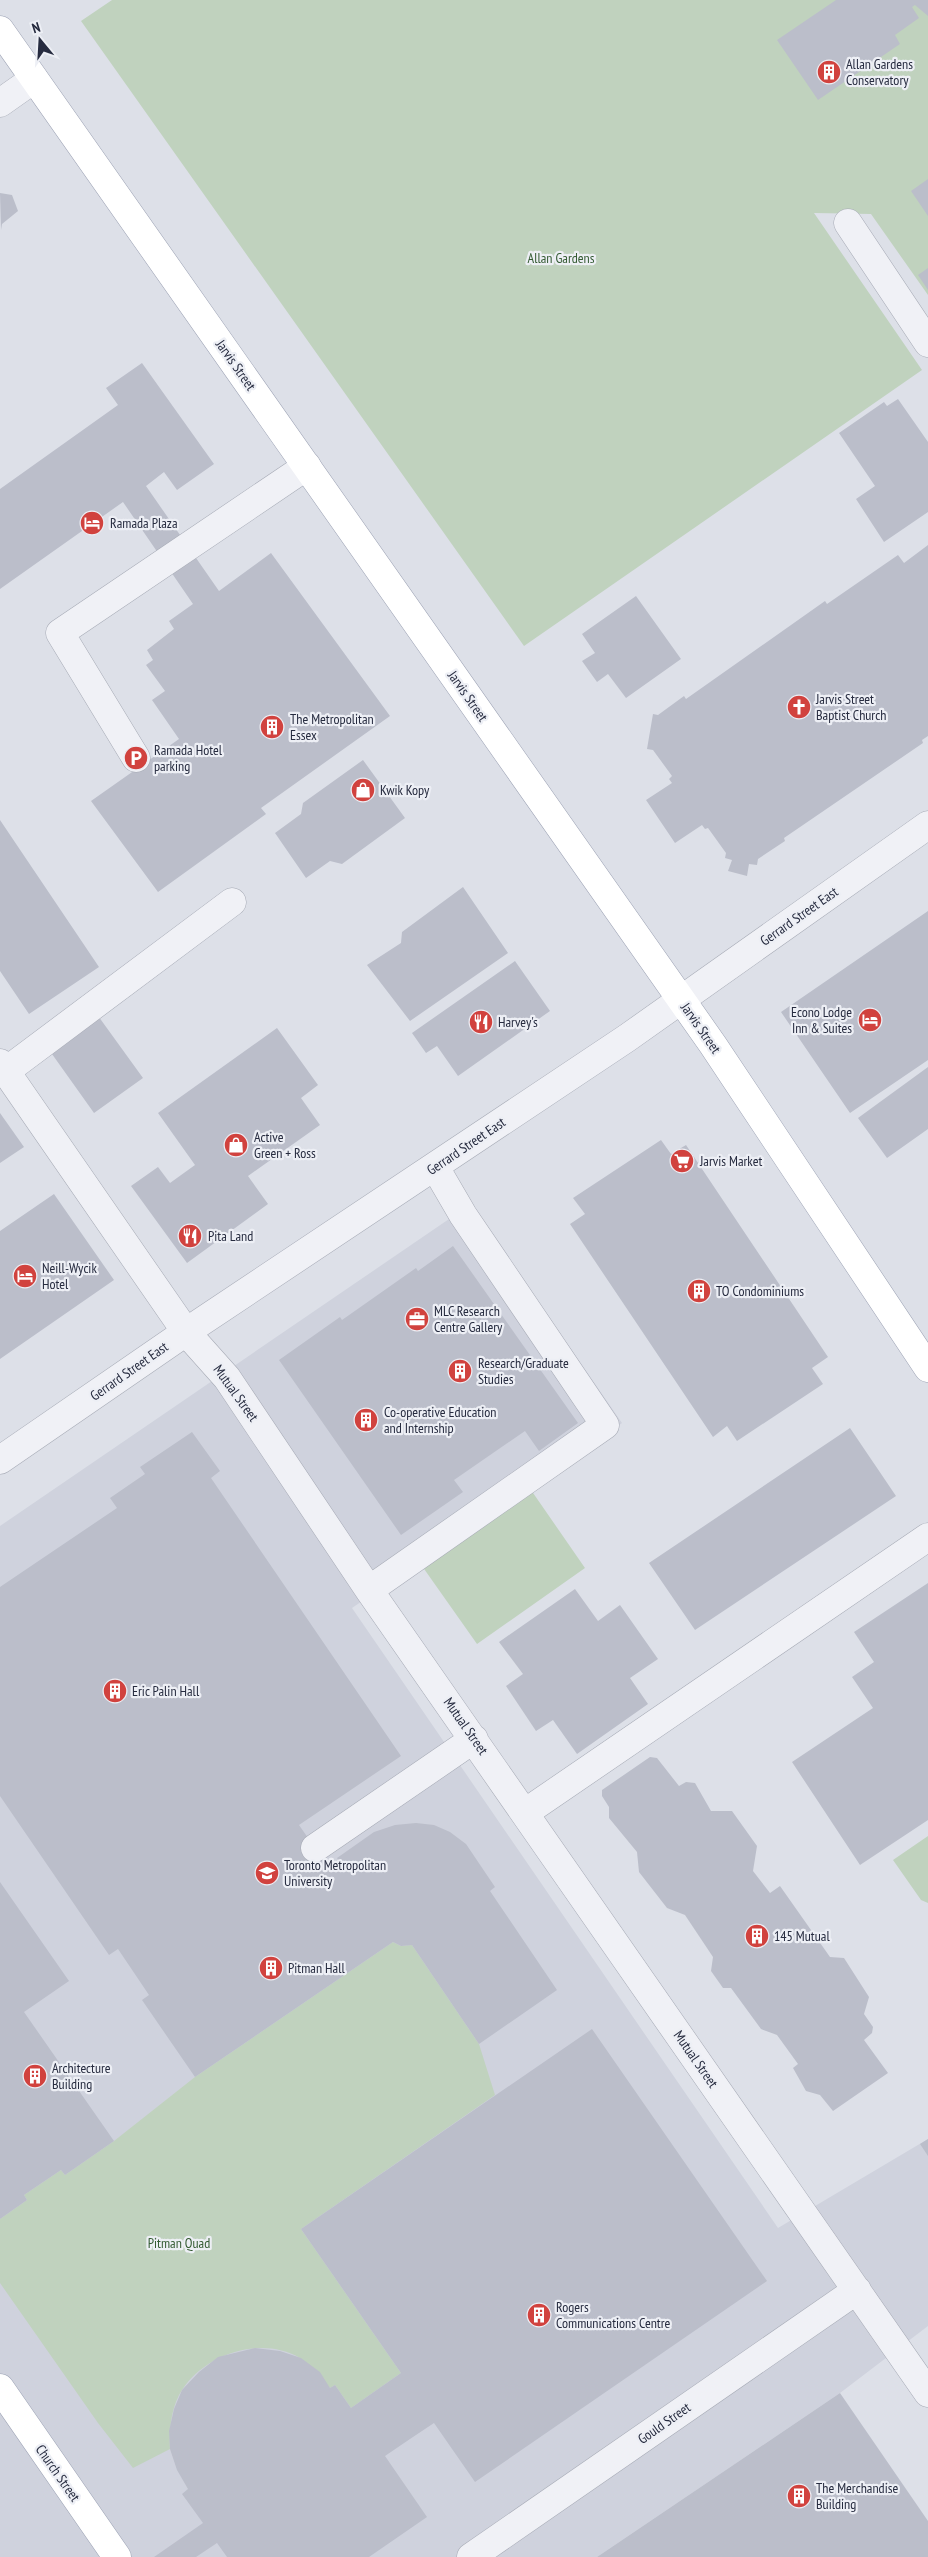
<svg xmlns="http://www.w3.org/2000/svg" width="928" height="2557" viewBox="0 0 928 2557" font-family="'PT Sans Narrow',sans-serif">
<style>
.built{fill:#cfd2dd}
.green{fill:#c0d2be}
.building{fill:#bbbeca}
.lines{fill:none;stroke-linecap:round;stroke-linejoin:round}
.minor-casing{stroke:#a6aab5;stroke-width:29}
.major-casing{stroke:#9ca2b4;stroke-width:29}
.minor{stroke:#f0f1f6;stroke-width:28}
.major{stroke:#fff;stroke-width:28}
.labels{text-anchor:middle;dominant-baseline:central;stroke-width:4.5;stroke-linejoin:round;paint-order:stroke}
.poi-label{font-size:14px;fill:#262b3f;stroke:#edeff5;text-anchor:start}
.park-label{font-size:14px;fill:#345b33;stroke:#edeff5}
.street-label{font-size:14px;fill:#262b3f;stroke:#edeff5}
</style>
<rect width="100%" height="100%" fill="#dde0e8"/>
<!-- built -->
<path class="built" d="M471,1204L622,1423L352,1608L778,2228L928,2139V2326L840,2393L597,2557H0V1526Z"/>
<!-- green -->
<path class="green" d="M112,0H928V295L871,214L814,213L922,370L524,646L81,21Z
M531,1490L585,1568L477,1644L422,1566Z
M928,1836V1903L921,1900L893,1860Z
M393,1942L401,1946L412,1945L479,2044L495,2095L301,2229L401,2373L351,2408L335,2385L330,2388C321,2379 311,2365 300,2358C261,2335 205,2354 182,2390C171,2407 169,2429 170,2449L133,2468L98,2423L0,2283V2219L27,2200L24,2195L61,2170L65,2175L114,2141L195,2077Z"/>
<!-- building -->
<path class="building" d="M836,0H928V16L915,5L912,7L919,18L895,35L900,44L818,100L777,40Z
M928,179V216L911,191Z
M0,193L12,195L18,211L2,224L1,230Z
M928,268V290L918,275Z
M142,363L214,464L177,490L164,472L146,486L219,591L271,553L390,716L261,808L266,814L158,892L91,801L179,739L152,700L165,691L146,665L153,660L147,650L174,629L169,621L193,604L123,502L0,589V489L118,405L106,388Z
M898,399L928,442V512L884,542L856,499L875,486L839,433L884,402L887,406Z
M928,545V736L922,740L923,743L784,838L785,841L758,859L757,865L749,864L747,876L728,871L732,860L725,858L726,853L708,828L705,829L702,825L675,843L646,800L672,783L669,779L672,776L653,750L647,749L653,714L658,715L684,696L686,699L825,601L827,604L898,555L904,563Z
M636,596L681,659L626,698L608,674L597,682L582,661L595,653L582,634Z
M363,760L405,818L342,864L330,861L306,878L275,833L301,814L303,803Z
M0,820L99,967L29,1014L0,971Z
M463,887L508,953L410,1021L367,965L401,943L402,932Z
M928,911V1060L850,1113L781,1012Z
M515,961L550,1011L458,1076L437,1046L426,1053L412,1033Z
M96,1013L143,1078L94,1113L47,1047Z
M277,1028L318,1085L301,1098L320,1125L248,1176L268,1204L187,1263L131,1186L158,1167L170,1183L195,1165L158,1113Z
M928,1067V1129L887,1158L858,1118Z
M0,1113L24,1147L0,1163Z
M661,1140L671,1154L686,1145L828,1357L812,1368L823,1384L737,1441L727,1426L713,1437L570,1224L585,1214L573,1198Z
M54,1194L114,1280L0,1359V1231Z
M453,1246L578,1423L539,1451L525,1431L454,1480L463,1492L401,1535L279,1360L340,1317L342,1320L416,1268L418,1271Z
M850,1428L896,1496L695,1630L649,1563Z
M192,1432L220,1471L211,1478L401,1756L299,1825L331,1871L341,1864L337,1858L374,1832L395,1825L416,1823L434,1825L450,1832L466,1844L495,1887L490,1891L557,1990L479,2044L412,1945L401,1946L393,1942L195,2077L142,2000L149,1995L118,1949L109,1955L0,1796V1587L117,1508L110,1498L145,1474L140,1467Z
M928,1583V1820L860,1865L792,1762L873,1708L852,1677L874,1662L854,1632Z
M575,1589L598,1621L620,1605L658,1659L630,1678L648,1704L577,1754L553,1720L536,1731L506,1686L523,1674L499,1642Z
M650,1757L657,1758L679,1786L686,1782L695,1783L711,1811H732L757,1846L753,1871L770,1893L780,1886L830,1957L844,1958L869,1997L864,2014L873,2027L872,2033L864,2040L888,2073L833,2111L820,2095L806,2091L793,2068L798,2064L777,2035L761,2029L731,1988H723L711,1971L713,1957L685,1915L667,1908L639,1872L637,1852L609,1818V1807L602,1796V1790Z
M0,1882L69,1981L24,2012L114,2141L65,2175L61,2170L24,2195L27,2200L0,2219Z
M592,2029L767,2281L475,2482L434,2423L410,2439L385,2456L427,2517L369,2557H227L217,2543L196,2557H154L203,2523L182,2494L188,2489L177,2470L170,2449L169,2431L174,2409L182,2390L199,2372L218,2357L255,2348L280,2351L301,2358L320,2372L330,2388L335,2385L351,2408L401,2373L301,2229Z
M928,2139V2156L920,2144Z
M840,2393L928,2521V2557H597Z"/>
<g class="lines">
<!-- minor casing -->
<g class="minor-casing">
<path id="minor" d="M0,103L34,79
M848,223L928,343
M136,758L60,633L307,466
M0,1063L186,1332L227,1378L369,1590L928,2393
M6,1071L232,902
M0,1460L186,1332L627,1038L928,825
M369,1590L605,1425L463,1215L435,1167
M526,1812L928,1537
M315,1848L474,1739
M471,2557L857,2290"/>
</g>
<!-- major casing -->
<g class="major-casing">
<path id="major" d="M0,30L713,1045L928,1368
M0,2388L117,2557"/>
</g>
<!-- minor -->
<use href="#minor" class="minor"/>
<!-- major -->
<use href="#major" class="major"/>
</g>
<!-- icons -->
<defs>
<g id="building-disc" transform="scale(1.25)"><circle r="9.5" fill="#d1423e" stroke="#edeff5"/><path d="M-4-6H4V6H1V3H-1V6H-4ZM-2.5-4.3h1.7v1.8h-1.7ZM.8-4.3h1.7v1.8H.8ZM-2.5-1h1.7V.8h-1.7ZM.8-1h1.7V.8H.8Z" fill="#fff"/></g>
<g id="hotel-disc" transform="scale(1.25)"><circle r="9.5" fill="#d1423e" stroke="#edeff5"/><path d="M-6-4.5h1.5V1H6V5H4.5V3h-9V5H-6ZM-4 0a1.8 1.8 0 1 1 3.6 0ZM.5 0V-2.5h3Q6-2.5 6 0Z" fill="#fff"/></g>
<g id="church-disc" transform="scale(1.25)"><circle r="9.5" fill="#d1423e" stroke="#edeff5"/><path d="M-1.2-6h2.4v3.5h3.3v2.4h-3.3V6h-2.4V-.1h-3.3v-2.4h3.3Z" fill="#fff"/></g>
<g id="parking-disc" transform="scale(1.25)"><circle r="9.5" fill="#d1423e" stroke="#edeff5"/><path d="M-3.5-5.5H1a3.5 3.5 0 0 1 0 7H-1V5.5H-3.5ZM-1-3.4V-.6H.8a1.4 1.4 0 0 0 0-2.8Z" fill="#fff"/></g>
<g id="shop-disc" transform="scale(1.25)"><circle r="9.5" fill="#d1423e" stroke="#edeff5"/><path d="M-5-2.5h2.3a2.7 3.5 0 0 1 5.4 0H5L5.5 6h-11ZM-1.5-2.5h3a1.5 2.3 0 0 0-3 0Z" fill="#fff"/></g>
<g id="restaurant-disc" transform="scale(1.25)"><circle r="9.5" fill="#d1423e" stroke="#edeff5"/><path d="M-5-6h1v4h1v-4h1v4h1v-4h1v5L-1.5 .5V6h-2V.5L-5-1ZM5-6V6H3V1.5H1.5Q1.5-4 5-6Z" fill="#fff"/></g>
<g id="supermarket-disc" transform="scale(1.25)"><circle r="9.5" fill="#d1423e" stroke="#edeff5"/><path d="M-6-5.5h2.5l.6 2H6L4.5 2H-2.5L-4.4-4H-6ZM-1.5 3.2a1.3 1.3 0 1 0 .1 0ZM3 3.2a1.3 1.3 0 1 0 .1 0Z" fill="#fff"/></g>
<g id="office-disc" transform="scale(1.25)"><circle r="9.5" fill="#d1423e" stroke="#edeff5"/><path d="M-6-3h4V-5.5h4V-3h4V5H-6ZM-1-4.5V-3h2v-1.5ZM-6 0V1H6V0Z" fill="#fff"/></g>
<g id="university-disc" transform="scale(1.25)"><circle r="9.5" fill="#d1423e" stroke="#edeff5"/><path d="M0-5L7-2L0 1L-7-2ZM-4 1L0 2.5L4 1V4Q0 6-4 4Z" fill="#fff"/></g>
</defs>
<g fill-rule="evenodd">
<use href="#building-disc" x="829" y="72"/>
<use href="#hotel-disc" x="92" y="523"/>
<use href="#church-disc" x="799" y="707"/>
<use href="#building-disc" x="272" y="727"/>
<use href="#parking-disc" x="136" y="758"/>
<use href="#shop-disc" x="363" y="790"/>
<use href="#hotel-disc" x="870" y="1020"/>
<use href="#restaurant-disc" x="481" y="1022"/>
<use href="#shop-disc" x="236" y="1145"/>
<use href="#supermarket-disc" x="682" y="1161"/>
<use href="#restaurant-disc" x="190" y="1236"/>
<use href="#hotel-disc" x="25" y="1276"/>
<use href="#building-disc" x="699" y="1291"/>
<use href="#office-disc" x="417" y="1319"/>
<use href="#building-disc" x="460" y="1371"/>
<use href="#building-disc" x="366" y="1420"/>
<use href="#building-disc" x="115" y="1691"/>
<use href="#university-disc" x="267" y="1873"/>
<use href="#building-disc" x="757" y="1936"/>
<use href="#building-disc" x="271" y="1968"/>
<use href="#building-disc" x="35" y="2076"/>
<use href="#building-disc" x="539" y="2315"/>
<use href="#building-disc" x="799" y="2496"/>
</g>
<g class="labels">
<!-- poi labels -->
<g class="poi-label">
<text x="846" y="64">Allan Gardens<tspan x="846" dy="16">Conservatory</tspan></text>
<text x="110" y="523">Ramada Plaza</text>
<text x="816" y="699">Jarvis Street<tspan x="816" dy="16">Baptist Church</tspan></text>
<text x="290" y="719">The Metropolitan<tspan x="290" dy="16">Essex</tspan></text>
<text x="154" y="750">Ramada Hotel<tspan x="154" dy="16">parking</tspan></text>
<text x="380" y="790">Kwik Kopy</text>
<text x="852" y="1012" text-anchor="end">Econo Lodge<tspan x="852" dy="16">Inn &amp; Suites</tspan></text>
<text x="498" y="1022">Harvey's</text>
<text x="254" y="1137">Active<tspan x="254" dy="16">Green + Ross</tspan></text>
<text x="700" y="1161">Jarvis Market</text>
<text x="208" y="1236">Pita Land</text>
<text x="42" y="1268">Neill-Wycik<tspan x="42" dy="16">Hotel</tspan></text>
<text x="716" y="1291">TO Condominiums</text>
<text x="434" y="1311">MLC Research<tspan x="434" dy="16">Centre Gallery</tspan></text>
<text x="478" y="1363">Research/Graduate<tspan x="478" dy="16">Studies</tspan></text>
<text x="384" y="1412">Co-operative Education<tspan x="384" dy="16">and Internship</tspan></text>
<text x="132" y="1691">Eric Palin Hall</text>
<text x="284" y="1865">Toronto Metropolitan<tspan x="284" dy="16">University</tspan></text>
<text x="774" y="1936">145 Mutual</text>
<text x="288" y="1968">Pitman Hall</text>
<text x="52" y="2068">Architecture<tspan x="52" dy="16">Building</tspan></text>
<text x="556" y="2307">Rogers<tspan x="556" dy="16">Communications Centre</tspan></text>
<text x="816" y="2488">The Merchandise<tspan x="816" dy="16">Building</tspan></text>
</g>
<!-- park labels -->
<g class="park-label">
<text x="561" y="258">Allan Gardens</text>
<text x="179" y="2243">Pitman Quad</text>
</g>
<!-- street labels -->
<g class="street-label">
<text transform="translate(236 365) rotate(55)">Jarvis Street</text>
<text transform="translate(468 696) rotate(55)">Jarvis Street</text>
<text transform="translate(799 916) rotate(-35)">Gerrard Street East</text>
<text transform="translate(701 1028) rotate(55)">Jarvis Street</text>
<text transform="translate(466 1146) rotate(-34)">Gerrard Street East</text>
<text transform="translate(129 1371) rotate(-35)">Gerrard Street East</text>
<text transform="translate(236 1393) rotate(54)">Mutual Street</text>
<text transform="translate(466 1726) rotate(55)">Mutual Street</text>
<text transform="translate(696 2059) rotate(55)">Mutual Street</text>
<text transform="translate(664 2423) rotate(-35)">Gould Street</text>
<text transform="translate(58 2473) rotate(55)">Church Street</text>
</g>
</g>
<!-- north arrow -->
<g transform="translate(40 40) rotate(342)" stroke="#edeff5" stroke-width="4" paint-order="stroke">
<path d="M0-4L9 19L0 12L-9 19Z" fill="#262b3f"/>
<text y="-8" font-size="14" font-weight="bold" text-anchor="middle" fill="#262b3f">N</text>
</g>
</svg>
